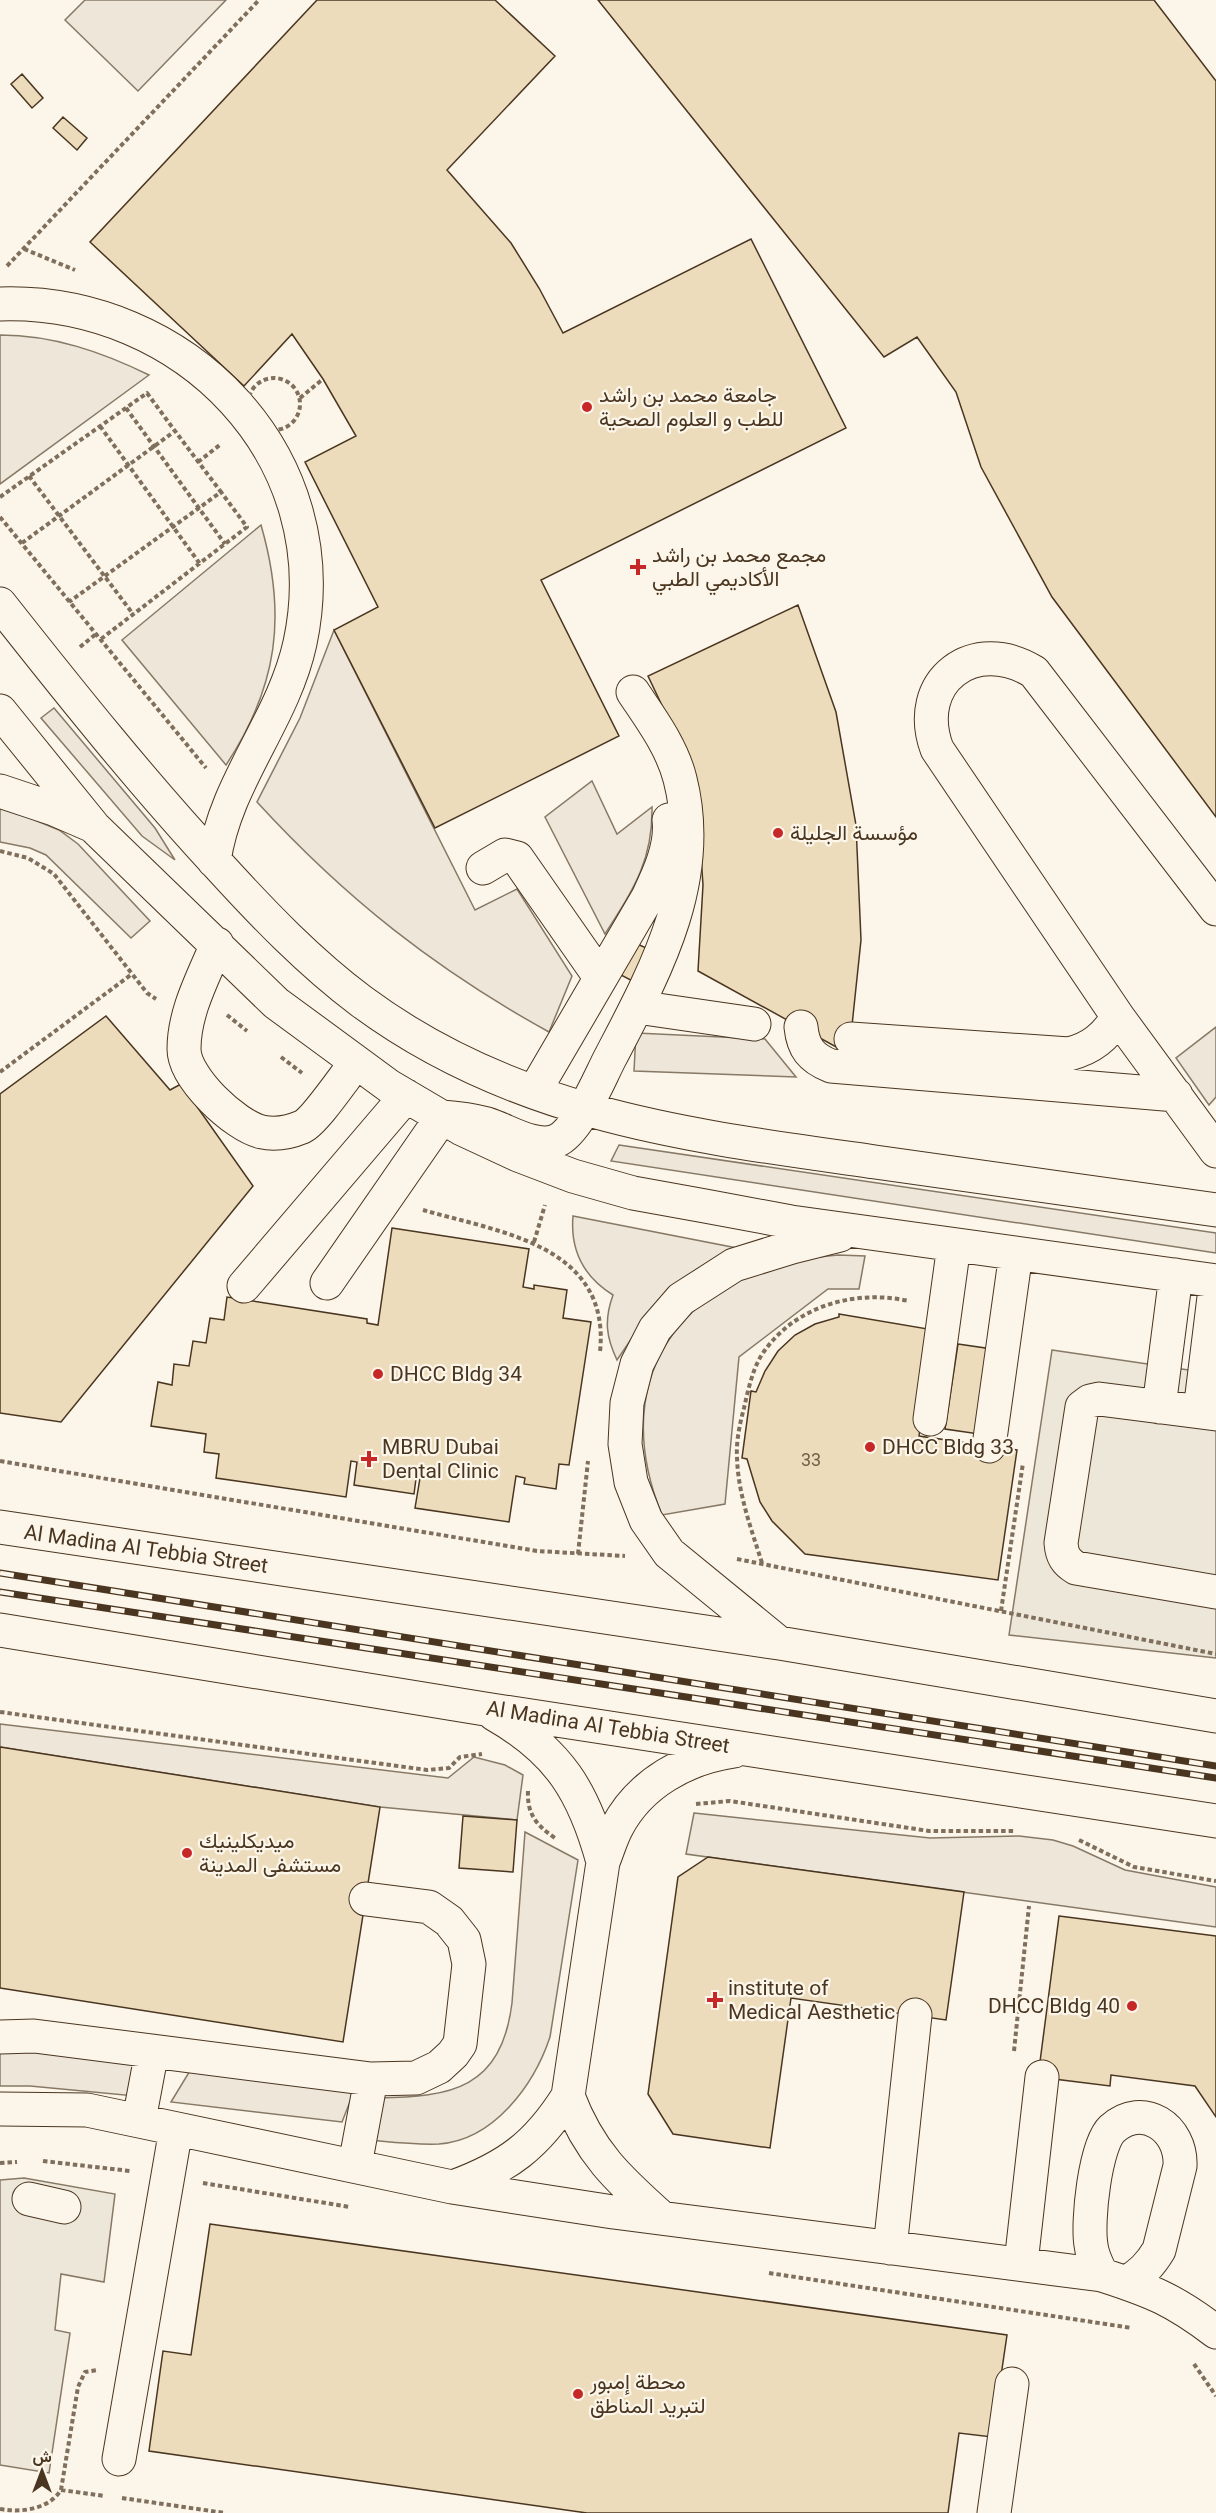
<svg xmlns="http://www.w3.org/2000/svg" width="1216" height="2513" viewBox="0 0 1216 2513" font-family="Roboto,Vazirmatn,sans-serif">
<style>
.green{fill:#ede6d9;stroke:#887966;stroke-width:1.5}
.parking{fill:#ede7d9;stroke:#887966;stroke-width:1.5}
.building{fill:#ecdcbc;stroke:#4a3520;stroke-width:1.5}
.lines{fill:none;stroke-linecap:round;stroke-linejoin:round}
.minor-casing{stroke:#4a3520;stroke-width:35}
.path{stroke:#7f6f5c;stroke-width:4;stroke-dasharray:4.5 3;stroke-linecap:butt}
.minor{stroke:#fbf6e9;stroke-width:33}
.rail-casing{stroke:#4a3520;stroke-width:7}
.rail{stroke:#fbf6e9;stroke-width:4.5;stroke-dasharray:14;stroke-linecap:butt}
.poi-dot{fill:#c62828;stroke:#fbf6e9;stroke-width:2}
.labels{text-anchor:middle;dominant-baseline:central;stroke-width:4.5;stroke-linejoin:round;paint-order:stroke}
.number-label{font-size:18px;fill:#725f47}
.poi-label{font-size:21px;fill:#4a3520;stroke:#fbf6e9;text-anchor:start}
.street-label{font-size:21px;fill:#4a3520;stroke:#fbf6e9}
</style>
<rect width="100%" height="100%" fill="#fbf6e9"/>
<!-- green -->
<path class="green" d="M85,0H226L138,91L65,20Z
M0,335C53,335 102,352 149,375L0,484Z
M261,525C287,615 278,686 226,765L122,640Z
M334,630L475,910L517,889L572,976L549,1032C435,969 345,898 257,802L300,718Z
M54,708L155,828L175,860L142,836L41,718Z
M592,781L617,834L652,807C653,861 633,890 605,934L545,817Z
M0,806L59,830L78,844L150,921L131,938L46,855L30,848L0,842Z
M1216,1027V1097L1209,1105L1176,1058Z
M636,1033L765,1039L796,1077L634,1071Z
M619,1145L1216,1233V1253L611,1161Z
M573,1216L742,1249L636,1332L617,1360C606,1337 604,1320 613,1295C584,1277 570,1251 573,1216Z
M838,1255L865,1256L859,1289H828L739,1357L725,1504L662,1515C603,1370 690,1266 838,1255Z
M0,1724L448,1778L474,1757L505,1765L523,1775L517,1820L380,1807L0,1747Z
M694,1813L930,1838L1019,1836L1053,1840L1073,1846L1125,1870L1216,1887V1927L686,1854Z
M525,1832L578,1860L550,2037C534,2085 494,2140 439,2144C416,2145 391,2142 369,2140L377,2098C452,2097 501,2089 512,2003Z
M0,2048L140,2061L135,2096L30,2086H0Z
M191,2069L355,2089L342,2122L171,2102Z"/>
<!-- parking -->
<path class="parking" d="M1052,1350L1216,1374V1658L1009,1635Z
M24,2178L115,2194L104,2282L61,2274L55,2330L70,2333L49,2473L0,2465V2180Z"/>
<!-- building -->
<path class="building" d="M317,0H495L555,56L447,170L511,243L539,288L563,333L751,239L846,428L541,580L619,736L435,828L334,630L378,607L305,462L356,436L323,379L292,334L244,386L90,242Z
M598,0H1154L1216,81V817L1052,597L981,467L956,392L917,337L884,357Z
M22,74L43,98L32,108L11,84Z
M63,117L87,138L77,150L53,128Z
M798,605L836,712L856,825L861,940L849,1054L698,971L703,885L700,841L667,716L648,676Z
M633,942L655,952L640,985L619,974Z
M106,1016L170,1090L181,1084L253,1186L61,1422L0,1413V1094Z
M392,1228L529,1249L523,1287L534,1289V1285L567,1290L563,1318L591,1322L569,1465L559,1464L556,1489L524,1484L525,1478L516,1476L509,1522L415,1508L421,1472L417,1471L414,1494L354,1485L357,1462L351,1461L346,1497L216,1478L219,1454L204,1452L206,1434L151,1426L158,1382L172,1385L174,1364L189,1366L193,1341L206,1343L210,1318L224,1320L227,1297L367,1319V1323L378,1325Z
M839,1314L934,1330L919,1436L1017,1450L998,1580L805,1554L772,1521L760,1502L747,1459L742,1458L751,1391L756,1392L765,1371L778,1351L795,1335L815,1324L839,1317Z
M958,1344L992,1349L979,1434L945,1429Z
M0,1747L380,1807L343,2042L0,1988Z
M463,1816L517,1820L513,1872L459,1868Z
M708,1857L964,1892L946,2020L791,1998L770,2148L673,2134L648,2094L678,1877Z
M1059,1916L1216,1936V2117L1195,2086L1111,2075L1110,2086L1038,2077Z
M210,2224L1007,2335L992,2437L959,2433L948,2513H587L149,2451L163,2351L191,2355Z"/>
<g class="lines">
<!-- minor casing -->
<g class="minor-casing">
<path id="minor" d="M0,304C184,298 340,456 300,643C283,721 225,782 214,861
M0,604C71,694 143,784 221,868C264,915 309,962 361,1001C516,1116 691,1136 875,1162C989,1178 1102,1194 1216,1210
M0,711L94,827L276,1003L389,1086L462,1129L518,1155L573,1176L633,1193L705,1206L791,1222L1216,1281
M0,791L54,809L91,825
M483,868L505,855L517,858L600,977
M1216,909L1034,672C974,635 912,681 937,749L1118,1017L1216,1151
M217,944C203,978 184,1012 184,1049C184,1078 235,1126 262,1132C276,1135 290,1132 302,1127C315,1121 345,1076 355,1064
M637,1007L754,1024
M801,1027C803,1048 811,1058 831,1066L1176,1095
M851,1039L1069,1054C1092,1048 1105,1037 1118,1017
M534,1092L648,897C659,874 672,846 669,820
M327,1283L442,1117C457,1118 472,1120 487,1124C507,1130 534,1149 556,1141C578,1132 599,1079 610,1058C655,972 706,880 680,779C672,747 651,719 633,692
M244,1286L406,1096
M1159,1407L1176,1275
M1200,1411L1216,1281
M1216,1414L1099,1399L1090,1401L1082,1407L1061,1543C1062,1556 1066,1562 1076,1568L1216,1592
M930,1419L954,1245
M989,1446L1016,1253
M0,1527L779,1643L1216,1716
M0,1630L485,1709L1216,1821
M779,1643L669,1553L646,1520L631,1482L625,1444L627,1403L637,1364L655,1329L681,1299L734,1265L792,1247L840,1235
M494,1714C559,1751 584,1792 603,1862
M0,2037L34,2036L371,2079L416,2078L439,2067L453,2054L460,2044L469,1964L464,1940L449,1921L429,1907L366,1899
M568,2096C589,2152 618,2179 662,2218
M0,2109L87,2110L452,2187L613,2212L1102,2275C1152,2291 1174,2300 1216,2332
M139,2120L152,2051
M355,2165L371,2079
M453,2187C508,2167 537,2145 568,2096L603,1862C608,1850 611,1838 617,1827C640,1783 686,1758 734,1751
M29,2199L64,2207
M890,2248L915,2015
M1021,2263L1042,2077
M1102,2275C1097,2265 1092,2256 1091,2245C1087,2222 1095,2145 1112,2129C1143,2101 1182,2128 1180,2166L1159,2250C1150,2265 1141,2274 1126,2283
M119,2459L176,2129
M994,2513L1012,2384"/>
</g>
<!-- path -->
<path class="path" d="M24,249L75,270
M7,266L259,0
M248 404a26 26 0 1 1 52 0a26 26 0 1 1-52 0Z
M300,398L323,379
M126,408L225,544
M100,426L200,564
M198,462L221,444
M29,476L133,614
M0,497L147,393L175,431
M0,517L206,768
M22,543L175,431L221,492L69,602
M101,639L247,527L221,492
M80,647L96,634
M0,851L28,858L54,874L147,993L156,999
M227,1015L247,1031
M281,1057L302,1073
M0,1072L132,974
M423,1210C499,1232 611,1245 600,1352
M534,1242L545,1205
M0,1461L537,1551L625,1556
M578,1554L588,1461
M737,1559L1216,1654
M762,1563C751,1528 738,1494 737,1457C736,1441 740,1423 744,1408C748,1391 752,1371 761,1356C793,1306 854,1289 909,1301
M1001,1611L1023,1463
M0,1712L427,1770L449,1768L460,1757L482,1754
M528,1791C527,1814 536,1825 555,1838
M696,1804L730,1801L929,1831H1016
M1079,1840L1134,1867L1216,1881
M1014,2051L1029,1906
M43,2161L130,2171
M0,2163L17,2162
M203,2183L350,2207
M769,2273L1132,2328
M1194,2364L1216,2396
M61,2490L105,2496
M122,2498L225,2513
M0,2509C22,2513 49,2509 61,2490L78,2387L85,2372L98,2370"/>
<!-- minor -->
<use href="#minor" class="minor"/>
<!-- rail casing -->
<g class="rail-casing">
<path id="rail" d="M0,1573L1216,1766
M0,1592L1216,1778"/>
</g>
<!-- rail -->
<use href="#rail" class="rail"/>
</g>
<!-- markers -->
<g class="poi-dot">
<circle cx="587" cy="407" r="6"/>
<path d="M635 558h6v6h6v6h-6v6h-6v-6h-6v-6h6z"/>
<circle cx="778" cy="833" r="6"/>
<circle cx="378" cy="1374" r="6"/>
<circle cx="870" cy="1447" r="6"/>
<path d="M366 1450h6v6h6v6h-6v6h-6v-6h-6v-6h6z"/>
<circle cx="187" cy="1853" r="6"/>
<path d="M712 1991h6v6h6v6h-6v6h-6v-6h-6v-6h6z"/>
<circle cx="1132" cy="2006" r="6"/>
<circle cx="578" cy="2394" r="6"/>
</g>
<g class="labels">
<!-- number labels -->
<g class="number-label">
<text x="811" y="1459">33</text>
</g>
<!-- poi labels -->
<g class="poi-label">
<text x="599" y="395">جامعة محمد بن راشد<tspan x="599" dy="24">للطب و العلوم الصحية</tspan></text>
<text x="652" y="555">مجمع محمد بن راشد<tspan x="652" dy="24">الأكاديمي الطبي</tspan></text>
<text x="790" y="833">مؤسسة الجليلة</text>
<text x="390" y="1374">DHCC Bldg 34</text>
<text x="382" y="1447">MBRU Dubai<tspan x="382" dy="24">Dental Clinic</tspan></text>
<text x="882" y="1447">DHCC Bldg 33</text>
<text x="199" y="1841">ميديكلينيك<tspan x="199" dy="24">مستشفى المدينة</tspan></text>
<text x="728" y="1988">institute of<tspan x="728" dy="24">Medical Aesthetic</tspan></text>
<text x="1120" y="2006" text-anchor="end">DHCC Bldg 40</text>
<text x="590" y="2382">محطة إمبور<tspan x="590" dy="24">لتبريد المناطق</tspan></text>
</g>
<!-- street labels -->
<g class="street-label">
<text transform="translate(146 1549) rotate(8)">Al Madina Al Tebbia Street</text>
<text transform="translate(608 1727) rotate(9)">Al Madina Al Tebbia Street</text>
</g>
</g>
<!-- north arrow -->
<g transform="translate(42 2471)" stroke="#fbf6e9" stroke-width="4.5" paint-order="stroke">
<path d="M0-4.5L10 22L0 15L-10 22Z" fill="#4a3520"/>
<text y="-9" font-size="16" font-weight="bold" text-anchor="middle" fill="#4a3520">ش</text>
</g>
</svg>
